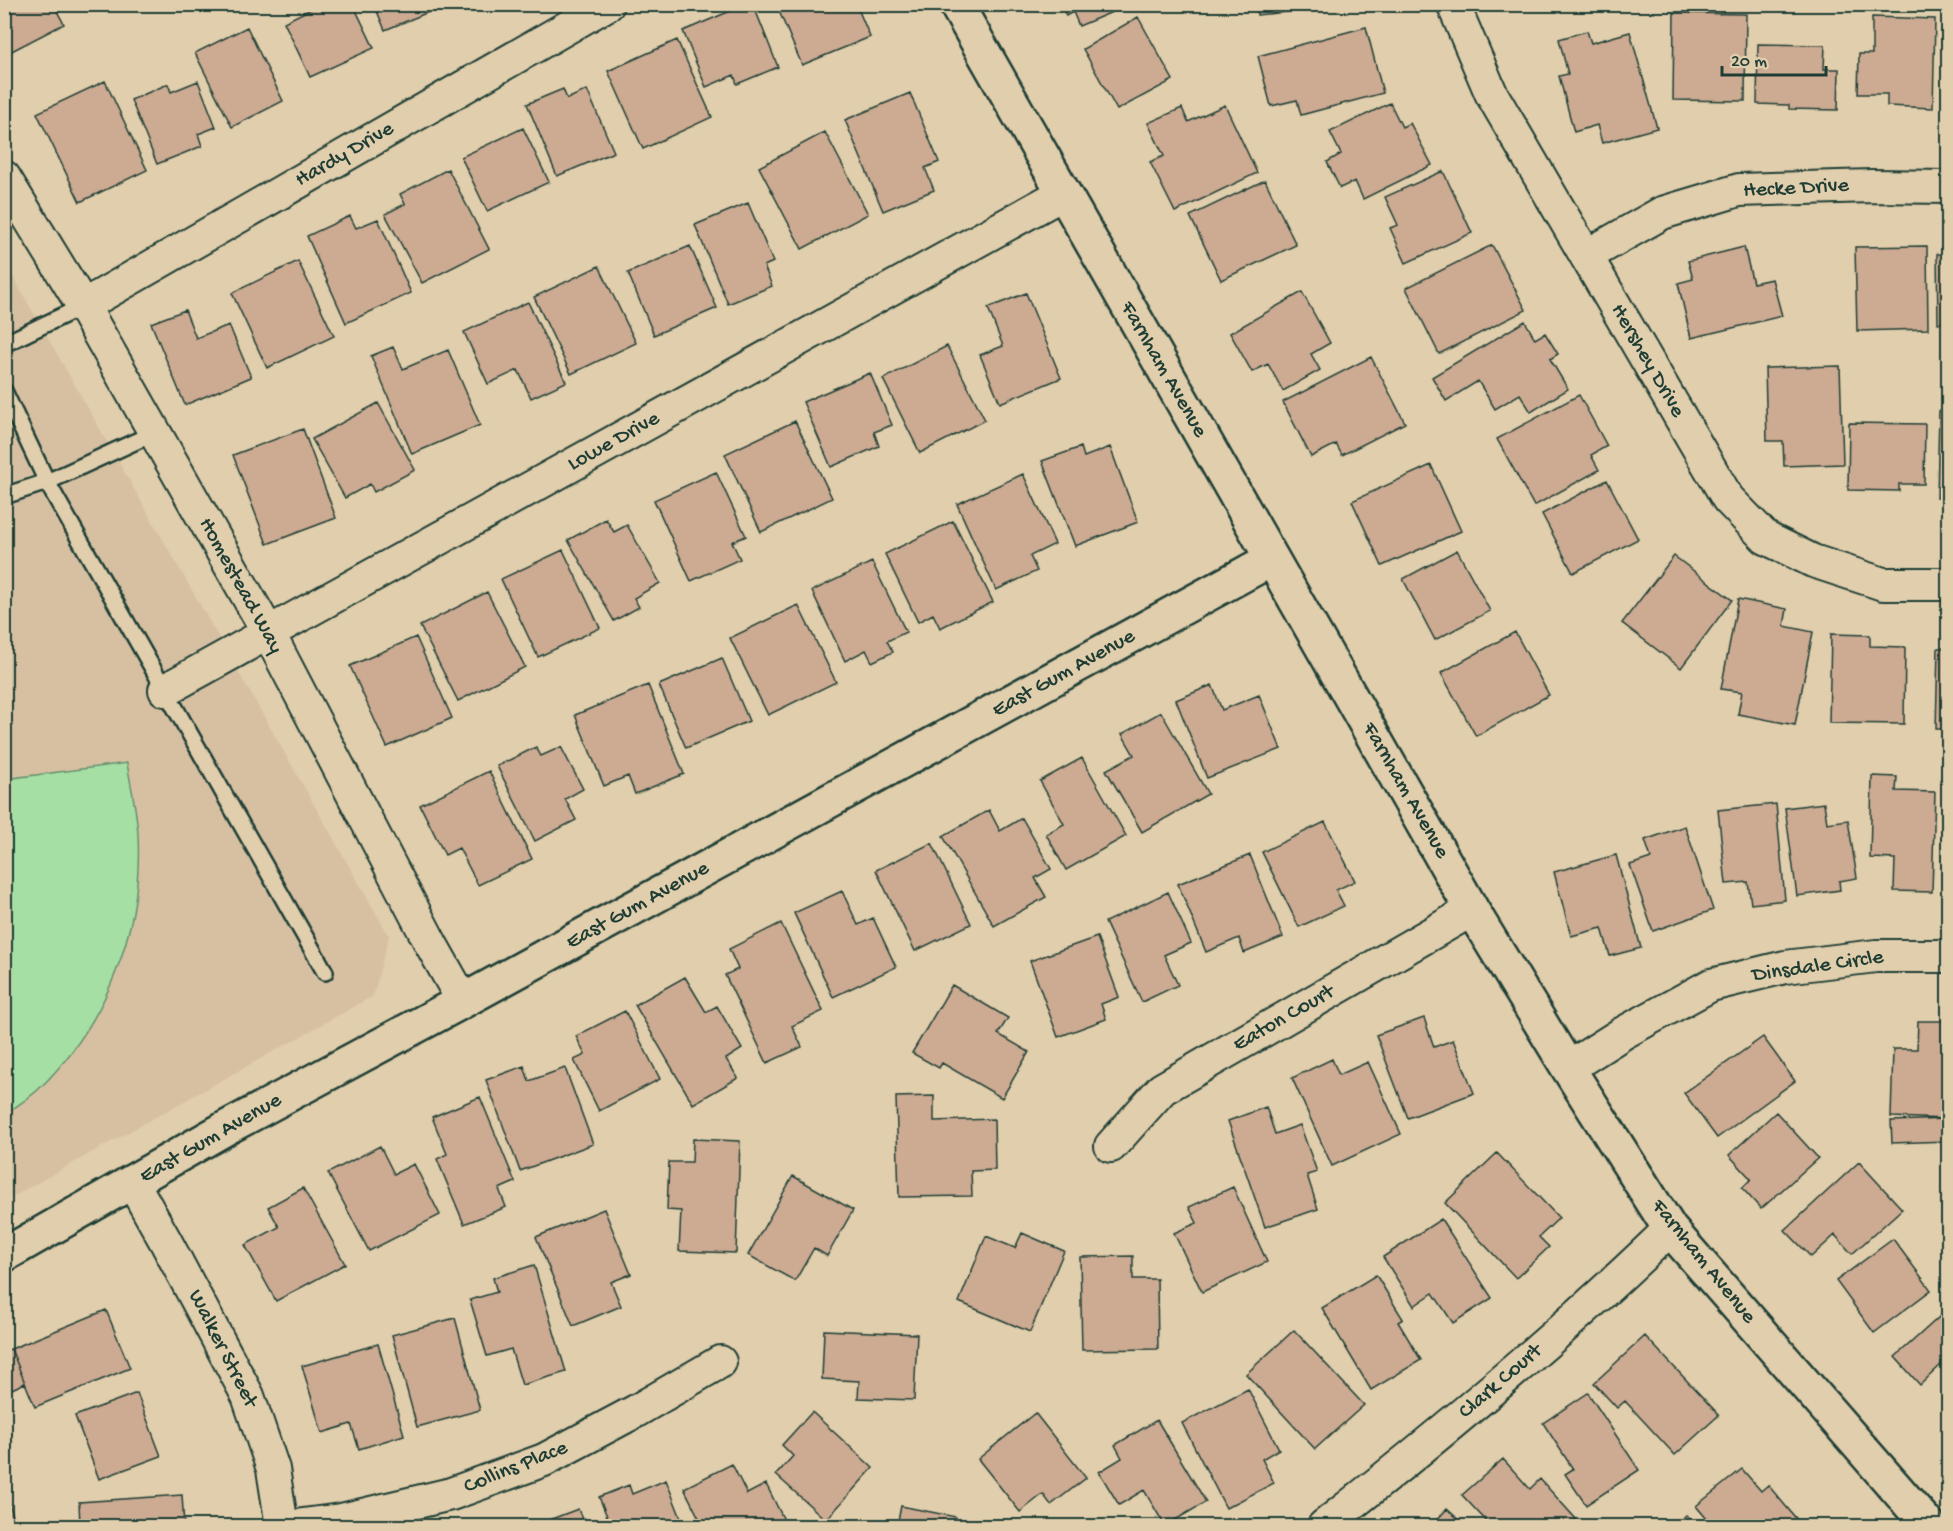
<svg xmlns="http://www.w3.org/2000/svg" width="1953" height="1531" viewBox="0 0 1953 1531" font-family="'Gochi Hand',sans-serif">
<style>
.built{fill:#d7c0a2}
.green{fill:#a5dfa4;stroke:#628e6c;stroke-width:1.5}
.building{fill:#cdaa92;stroke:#1f3d34;stroke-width:1.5}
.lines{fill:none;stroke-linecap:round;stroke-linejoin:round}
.service-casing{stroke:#1f3d34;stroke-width:20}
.minor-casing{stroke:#1f3d34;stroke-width:36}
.tertiary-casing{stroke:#1f3d34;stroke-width:38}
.service{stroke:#e1ceac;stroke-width:15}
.minor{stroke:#e1ceac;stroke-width:32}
.tertiary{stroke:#e1ceac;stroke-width:33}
.labels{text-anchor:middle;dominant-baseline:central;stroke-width:4.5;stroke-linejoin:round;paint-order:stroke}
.street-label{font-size:22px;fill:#1f3d34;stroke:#e1ceac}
</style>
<rect width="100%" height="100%" fill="#e1ceac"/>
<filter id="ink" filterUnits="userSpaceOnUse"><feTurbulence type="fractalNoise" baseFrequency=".0167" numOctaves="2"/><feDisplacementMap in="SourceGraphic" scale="12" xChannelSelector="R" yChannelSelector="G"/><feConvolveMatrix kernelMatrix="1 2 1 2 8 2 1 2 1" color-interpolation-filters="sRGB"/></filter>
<g filter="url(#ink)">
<!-- built -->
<path class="built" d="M4,261L389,936L373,996L5,1201Z"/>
<!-- green -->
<path class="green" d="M127,763C131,787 137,811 138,835C143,929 107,1021 41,1087C30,1098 16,1106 5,1115V779Z"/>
<!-- building -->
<path class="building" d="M4,4H53L64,24L4,55Z
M321,4H353L374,48L310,77L284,22Z
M374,4H448L385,30Z
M747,4H753L778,67L737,84L734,75L706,87L683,31Z
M776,4H856L870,37L802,65Z
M1061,4H1131L1079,26L1073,12L1066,16Z
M1256,4H1355V5L1257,15Z
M1674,13L1746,14L1745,101L1673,100Z
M1138,17L1173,80L1117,110L1083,49Z
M1872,17L1935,19L1933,108L1887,106V94H1858L1859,54H1872Z
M247,27L283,101L232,127L195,53Z
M1366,27L1383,93L1301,115L1297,100L1271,106L1258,56Z
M1587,31L1591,43L1630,32L1657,128L1602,143L1597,125L1574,132L1559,76L1568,74L1559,39Z
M677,40L712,117L643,149L608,71Z
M1758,44L1825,45L1824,69H1839L1838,110L1789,109V105L1757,104Z
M105,81L147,170L80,202L37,113Z
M198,81L216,127L198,134L202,146L157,164L131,100L168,84L171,92Z
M563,89L567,99L587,90L614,152L557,176L527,104Z
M910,93L939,162L925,168L934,190L883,211L845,120Z
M1390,103L1402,127L1410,123L1432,165L1363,199L1355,181L1340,188L1327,162L1341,154L1330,132Z
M1225,105L1257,173L1175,212L1150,162L1164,156L1148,123L1182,108L1188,122Z
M523,128L549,182L487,211L461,157Z
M825,132L868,214L802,249L759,167Z
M448,169L489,249L422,283L385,214L405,204L400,194Z
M1443,171L1472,233L1406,263L1390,228L1398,225L1385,197Z
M1265,180L1296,245L1221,280L1190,216Z
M748,203L773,262L764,266L772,286L728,304L695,225Z
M350,216L356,228L378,219L411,293L346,323L307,236Z
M1492,245L1526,310L1439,354L1406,288Z
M690,246L717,308L654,335L628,273Z
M1927,246L1928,329L1857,331L1855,247Z
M1744,247L1753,283L1772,279L1782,316L1691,338L1678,283L1693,279L1688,261Z
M1937,254H1948V322L1938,323Z
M298,261L334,336L267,368L232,293Z
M599,266L636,343L571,374L534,297Z
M1302,292L1330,343L1311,354L1320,370L1283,391L1268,364L1252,372L1230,333Z
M1026,293L1061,378L1000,403L980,355L1003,346L988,308Z
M528,302L566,382L531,398L518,370L488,384L464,332Z
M185,310L196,338L229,325L251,377L185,405L151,323Z
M1525,321L1535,339L1545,333L1558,354L1550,359L1568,389L1531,412L1520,394L1495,409L1478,381L1446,401L1432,377Z
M947,346L985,420L920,453L883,379Z
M393,347L403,369L448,350L480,425L412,454L371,356Z
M1371,357L1405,423L1342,455L1336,444L1311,457L1283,402Z
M1840,366L1843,464L1784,466L1783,441H1767L1765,368Z
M870,373L892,425L874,432L879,446L831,467L803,402Z
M1579,395L1607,446L1591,455L1599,470L1534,506L1497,439Z
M378,403L415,470L374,492L370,484L345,498L312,439Z
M1939,411H1948V498H1937Z
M795,421L832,498L761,532L725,454Z
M1849,423L1925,424L1924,484H1899V491L1848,490Z
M303,429L336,518L267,544L233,455Z
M1081,447L1084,457L1110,447L1138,522L1075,546L1042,461Z
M1431,465L1461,531L1382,566L1352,501Z
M716,472L746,536L732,542L740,559L691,581L654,500Z
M1023,474L1055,544L1030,556L1037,571L996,590L957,504Z
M1607,480L1638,539L1573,573L1542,514Z
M606,519L614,532L627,525L660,583L634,598L639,607L614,621L568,540Z
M953,521L993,602L940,628L933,614L918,622L885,554Z
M563,550L600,628L538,657L501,579Z
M1457,550L1490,611L1435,640L1403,579Z
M1674,556L1732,600L1681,668L1622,623Z
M872,562L906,632L887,641L893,652L872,662L866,650L845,661L812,591Z
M487,592L525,667L458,701L420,626Z
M1738,599L1787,609L1784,626L1813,632L1795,725L1738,714L1742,692L1721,689Z
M798,605L836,682L768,715L730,638Z
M1515,632L1549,695L1476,736L1441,673Z
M1831,634L1870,635V646L1905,647L1904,724L1829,723Z
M416,637L452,718L387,747L350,666Z
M1938,648H1948V729H1936Z
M722,658L749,721L686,748L659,685Z
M648,685L684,774L635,794L628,776L604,786L575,715Z
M1212,685L1222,710L1259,695L1281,749L1207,778L1176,700Z
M1161,712L1208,794L1142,832L1106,770L1134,755L1122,734Z
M536,747L541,756L561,747L583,789L565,799L576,820L535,841L497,766Z
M1082,758L1126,836L1066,870L1046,834L1064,824L1040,781Z
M489,771L532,859L478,885L459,848L445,855L420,805Z
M1872,776L1897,777L1896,791L1935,792L1932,892L1894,891L1895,859L1870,858Z
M1945,791H1948V890H1943Z
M1824,803L1827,823L1848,820L1857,878L1839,881L1840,890L1797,896L1785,808Z
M1776,804L1785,900L1751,904L1748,882L1726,884L1718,810Z
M989,810L1000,831L1022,818L1051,869L1035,878L1046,897L994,926L943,836Z
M1325,822L1355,881L1336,890L1344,906L1299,927L1262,852Z
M1685,826L1713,910L1653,931L1630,865L1651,858L1645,840Z
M932,843L971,924L915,951L876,870Z
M1250,855L1283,937L1244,953L1239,938L1206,952L1178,884Z
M1616,855L1641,948L1610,956L1602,928L1571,936L1554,872Z
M842,891L858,925L873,918L896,967L833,997L794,913Z
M1168,892L1191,943L1164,955L1178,985L1142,1002L1105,922Z
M781,923L823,1011L792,1026L802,1047L767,1063L725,975L738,969L729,949Z
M1097,937L1119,997L1101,1004L1106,1019L1058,1037L1030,961Z
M685,977L706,1012L717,1006L742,1049L726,1059L738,1078L693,1104L635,1005Z
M952,985L1008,1018L998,1034L1029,1052L1002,1098L942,1063L939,1068L912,1053Z
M625,1011L660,1079L599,1111L574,1060L585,1055L576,1036Z
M1424,1018L1434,1047L1453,1040L1474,1093L1408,1118L1376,1035Z
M1918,1021H1948V1119L1891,1117L1893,1049H1917Z
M1763,1037L1795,1081L1717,1138L1684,1093Z
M1332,1059L1339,1075L1368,1062L1401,1134L1332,1166L1292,1078Z
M524,1066L529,1081L565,1068L593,1144L520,1171L486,1080Z
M934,1096V1121L994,1119L995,1170L971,1171L972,1196L899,1197L896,1097Z
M480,1097L515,1182L499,1189L506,1207L464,1224L437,1159L447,1154L432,1117Z
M1266,1107L1275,1134L1300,1125L1317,1172L1307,1175L1318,1209L1265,1227L1228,1121Z
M1776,1112L1818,1158L1761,1209L1742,1188L1751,1179L1729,1155Z
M1948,1119V1141L1892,1143L1891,1121Z
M693,1139L740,1141L736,1253L679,1251L681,1211L667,1210L669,1162H692Z
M380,1146L394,1174L414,1164L440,1215L369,1251L328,1173Z
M1497,1153L1559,1218L1539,1237L1549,1247L1516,1278L1445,1203Z
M1859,1162L1902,1209L1852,1254L1835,1235L1811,1257L1785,1230Z
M793,1176L853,1210L827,1256L814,1248L795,1281L748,1255Z
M1233,1187L1267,1262L1202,1292L1174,1233L1197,1223L1189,1207Z
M303,1188L345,1264L276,1301L245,1245L279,1227L268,1207Z
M604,1209L631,1274L611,1282L621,1306L573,1326L536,1237Z
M1441,1219L1492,1298L1453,1323L1433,1293L1414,1306L1383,1257Z
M1022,1233L1064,1251L1030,1332L959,1302L986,1236L1015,1248Z
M1893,1239L1931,1290L1874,1333L1836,1281Z
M1133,1256V1279H1157L1158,1349L1082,1350L1080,1257Z
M534,1265L566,1372L522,1385L511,1349L487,1356L470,1300L497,1292L493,1278Z
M1376,1275L1403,1319L1398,1322L1421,1360L1371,1390L1322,1308Z
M1948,1309V1366L1944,1362L1920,1385L1895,1357Z
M106,1310L130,1368L35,1407L11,1349Z
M455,1318L480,1410L417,1427L392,1335Z
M824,1330L917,1334L914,1400L858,1398L859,1381L822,1379Z
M1294,1330L1364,1405L1315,1449L1246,1374Z
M1645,1336L1719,1415L1675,1455L1625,1401L1617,1408L1594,1383Z
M4,1343L7,1350L11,1349L25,1383L5,1392Z
M378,1344L404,1435L359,1449L351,1424L322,1433L302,1366Z
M1248,1389L1279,1449L1262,1459L1274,1483L1226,1508L1182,1423Z
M137,1393L161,1456L99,1479L75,1416Z
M1588,1393L1639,1470L1586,1505L1565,1474L1573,1469L1543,1423Z
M812,1412L873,1468L826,1520L776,1475L793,1456L782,1445Z
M1035,1413L1086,1478L1051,1505L1043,1494L1020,1512L978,1459Z
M1157,1420L1206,1502L1165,1526L1144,1490L1119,1505L1099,1472L1122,1458L1115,1445Z
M1503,1459L1530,1489L1540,1479L1576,1519L1567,1526H1491L1462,1495Z
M732,1464L747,1494L766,1484L787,1526H703L684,1488Z
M1742,1469L1761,1491L1768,1485L1799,1522L1794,1526H1713L1696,1506Z
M666,1480L684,1526H611L599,1497L629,1485L632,1494Z
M4,1485L16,1526H4Z
M182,1495L184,1526H80L79,1502Z
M901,1506L956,1517L954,1526H897Z
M578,1509L585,1526H533Z
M1447,1509L1466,1526H1431Z
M1686,1515L1697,1526H1674Z"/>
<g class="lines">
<!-- service casing -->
<g class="service-casing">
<path id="service" d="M4,344L83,306
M4,391L47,482L154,433
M4,496L47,482L325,972"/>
</g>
<!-- minor casing -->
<g class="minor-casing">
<path id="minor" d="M1453,4L1491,93L1728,499L1766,538L1813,561L1883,584H1948
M4,177L83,306L268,632L431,944L463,1001
M1586,256L1662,213L1739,190L1872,186L1948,187
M83,306L608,4
M165,690L1062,194
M1568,1068L1623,1033L1711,985L1785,967L1876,956H1948
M1111,1146L1162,1089L1472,910
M133,1183L166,1242L248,1396L273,1469L282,1526
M295,1526L341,1520L451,1494L544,1460L636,1411L720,1362
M1324,1526C1444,1432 1561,1335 1670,1229"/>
</g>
<!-- tertiary casing -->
<g class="tertiary-casing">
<path id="tertiary" d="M956,4L1472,910L1568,1068L1670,1229L1929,1526
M4,1255L226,1128L463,1001L1272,559"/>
</g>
<!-- service -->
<use href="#service" class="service"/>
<!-- minor -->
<use href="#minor" class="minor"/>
<!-- tertiary -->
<use href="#tertiary" class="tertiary"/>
</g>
</g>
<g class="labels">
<!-- street labels -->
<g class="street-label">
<text transform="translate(345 155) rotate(-30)">Hardy Drive</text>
<text transform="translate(1796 189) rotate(-3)">Hecke Drive</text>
<text transform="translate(1647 361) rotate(60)">Hershey Drive</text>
<text transform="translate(1163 370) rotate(60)">Farnham Avenue</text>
<text transform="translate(614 442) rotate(-29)">Lowe Drive</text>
<text transform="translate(240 586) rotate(61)">Homestead Way</text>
<text transform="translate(1064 674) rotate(-29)">East Gum Avenue</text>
<text transform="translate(1405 791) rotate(60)">Farnham Avenue</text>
<text transform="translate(638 906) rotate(-29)">East Gum Avenue</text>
<text transform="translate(1818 967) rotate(-8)">Dinsdale Circle</text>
<text transform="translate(1284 1019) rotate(-30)">Eaton Court</text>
<text transform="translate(211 1139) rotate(-30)">East Gum Avenue</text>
<text transform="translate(1703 1262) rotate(51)">Farnham Avenue</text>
<text transform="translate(222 1349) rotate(63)">Walker Street</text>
<text transform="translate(1501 1382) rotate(-41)">Clark Court</text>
<text transform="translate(516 1468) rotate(-22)">Collins Place</text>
</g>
</g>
<!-- margin -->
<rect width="1953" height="1531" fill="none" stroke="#e1ceac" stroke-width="24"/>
<rect x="12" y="12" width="1929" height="1507" fill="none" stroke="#1f3d34" stroke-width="2" filter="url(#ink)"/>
<!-- scale -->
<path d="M1722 66v9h104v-9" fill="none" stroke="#1f3d34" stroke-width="3"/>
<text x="1731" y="66" font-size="18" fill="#1f3d34" stroke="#e1ceac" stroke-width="4.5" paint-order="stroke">20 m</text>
</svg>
